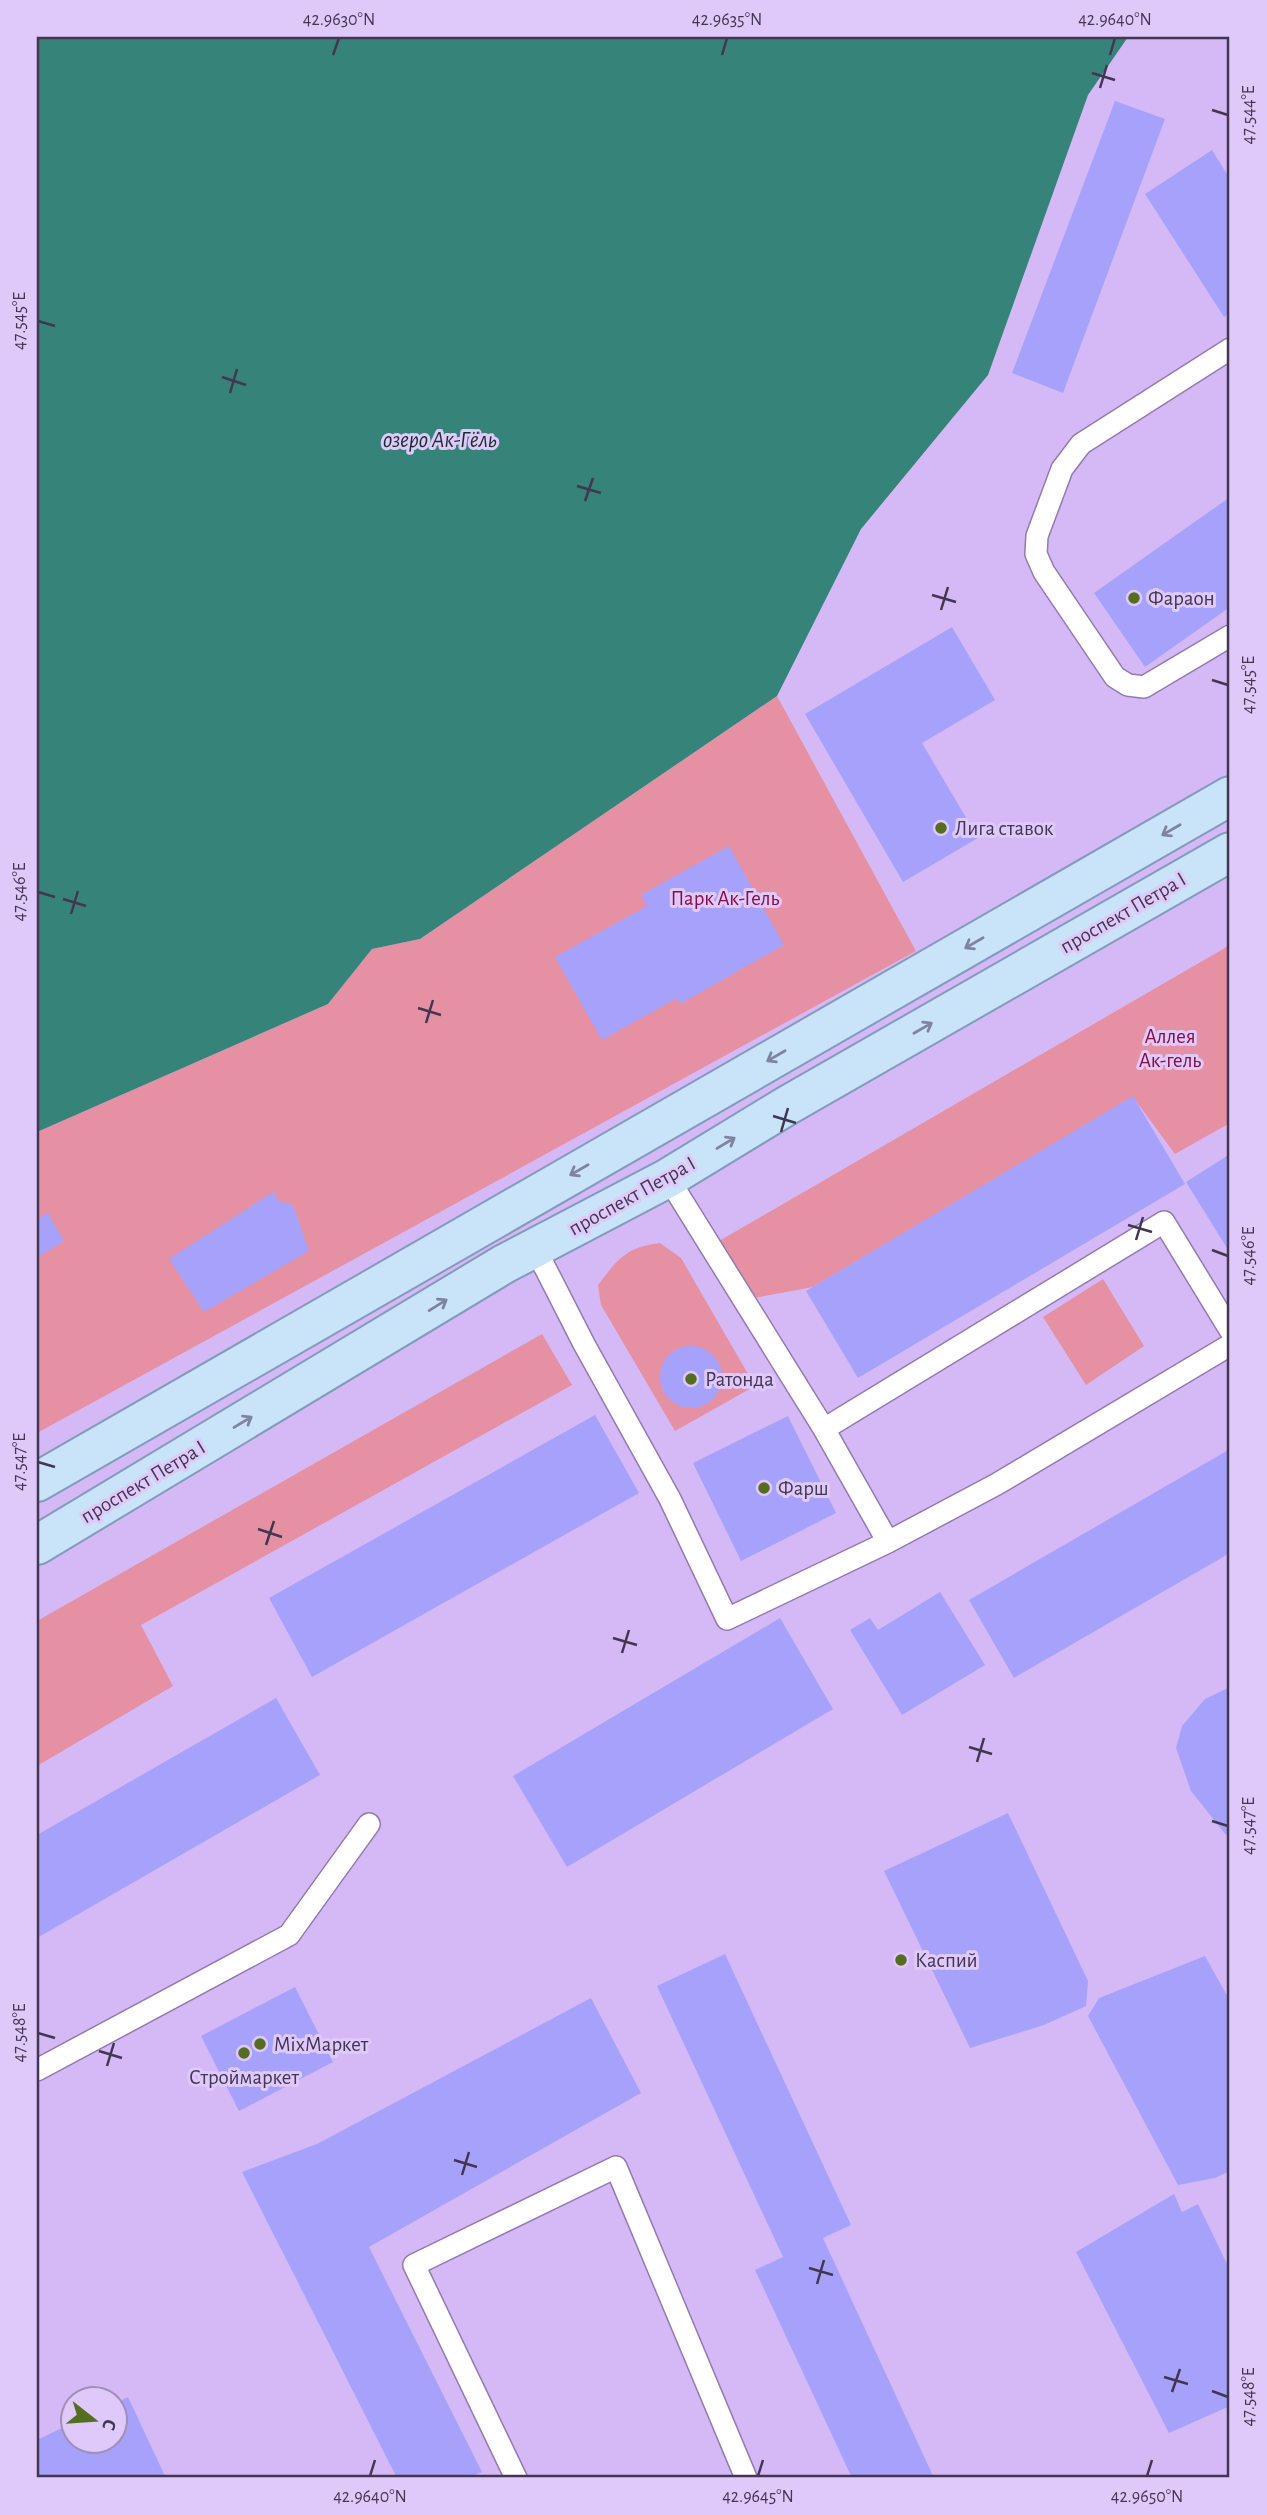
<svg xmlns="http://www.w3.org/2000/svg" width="1267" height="2515" viewBox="0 0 1267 2515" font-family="'Alegreya Sans',sans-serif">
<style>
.green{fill:#e690a4}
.water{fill:#36837a}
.building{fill:#a6a2fc}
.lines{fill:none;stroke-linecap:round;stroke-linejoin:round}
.service-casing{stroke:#947ab2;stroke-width:24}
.primary-casing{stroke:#829abb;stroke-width:42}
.service{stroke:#fff;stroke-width:21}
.primary{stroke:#c9e3f9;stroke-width:38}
.oneway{stroke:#7f849c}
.ticks{fill:none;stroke:#423750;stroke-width:2.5}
.poi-dot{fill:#556d1e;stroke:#dfc9fb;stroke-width:2.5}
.labels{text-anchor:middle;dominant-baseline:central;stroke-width:6;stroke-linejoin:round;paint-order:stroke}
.poi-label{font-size:21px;fill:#423750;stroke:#dfc9fb;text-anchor:start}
.park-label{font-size:21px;fill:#8a0e40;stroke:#dfc9fb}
.street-label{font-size:21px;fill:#423750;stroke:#dfc9fb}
.water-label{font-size:23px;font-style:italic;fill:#162f2b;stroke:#dfc9fb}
.neatline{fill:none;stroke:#423750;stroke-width:2.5}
.ticks-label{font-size:18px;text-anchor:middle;fill:#423750}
</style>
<rect width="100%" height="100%" fill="#d5b9f6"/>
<!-- green -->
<path class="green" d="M777,696L916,951L37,1433V1132L328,1004L372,949L420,939Z
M1230,945V1123L1175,1154L1133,1097L813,1287L738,1301L707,1248Z
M660,1243L681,1258L755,1386L675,1431L601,1305L598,1285C618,1259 626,1247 660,1243Z
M1103,1279L1144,1346L1086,1385L1043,1317Z
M542,1334L572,1385L141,1625L173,1686L37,1766V1621Z"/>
<!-- water -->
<path class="water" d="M37,37H1128L1088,95L988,375L861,529L777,696L420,939L372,949L328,1004L37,1132Z"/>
<!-- building -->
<path class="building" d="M1115,101L1165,119L1063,393L1012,373Z
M1212,150L1230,179V313L1224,317L1145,194Z
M1230,497V607L1145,667L1094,593Z
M952,627L995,700L922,743L978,838L903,882L805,714Z
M729,846L784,945L680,1004L677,998L602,1040L555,957L647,906L641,895Z
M1133,1096L1185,1184L858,1378L806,1291Z
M1230,1154V1253L1186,1182Z
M273,1192L279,1201L293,1205L309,1251L204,1312L169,1259Z
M48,1213L64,1241L37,1258V1219Z
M660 1377a31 31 0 1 1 62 0a31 31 0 1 1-62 0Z
M595,1415L639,1493L312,1677L269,1598Z
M788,1416L836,1513L741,1561L693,1463Z
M1230,1449V1553L1014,1678L969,1600Z
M940,1592L985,1665L902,1715L850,1630L870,1618L878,1630Z
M780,1618L833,1709L567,1867L513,1776Z
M1230,1687V1834L1226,1835L1191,1791L1176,1748L1182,1726L1205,1699Z
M276,1698L320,1775L37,1938V1835Z
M1008,1813L1088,1981L1086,2006L1044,2025L970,2048L884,1871Z
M725,1954L851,2225L823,2238L934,2478H852L755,2270L783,2257L657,1986Z
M1205,1956L1230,2001V2171L1215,2178L1178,2185L1088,2016L1099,1998Z
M295,1987L333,2062L239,2111L201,2036Z
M591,1998L641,2093L369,2247L482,2472L468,2478H397L242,2172L317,2144Z
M1174,2194L1182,2212L1198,2204L1230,2270V2406L1169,2433L1076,2252Z
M128,2397L166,2478H37V2440L74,2422V2442H116V2403Z"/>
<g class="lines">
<!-- service casing -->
<g class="service-casing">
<path id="service" d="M1230,349L1081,444L1062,469L1037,536L1036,554L1044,572L1115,677L1128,685L1144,687L1230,636
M668,1178L824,1429L888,1542
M535,1248L584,1344L670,1499L727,1619L888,1542L997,1484L1230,1345
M824,1429L1164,1222L1230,1330
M37,2070L289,1935L369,1824
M516,2478L414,2265L616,2167L746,2478"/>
</g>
<!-- primary casing -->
<g class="primary-casing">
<path id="primary" d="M37,1482L1230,796
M37,1545L504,1264L668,1178L788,1105L1230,852"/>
</g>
<!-- service -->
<use href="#service" class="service"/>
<!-- primary -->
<use href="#primary" class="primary"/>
</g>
<!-- one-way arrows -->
<defs><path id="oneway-shaft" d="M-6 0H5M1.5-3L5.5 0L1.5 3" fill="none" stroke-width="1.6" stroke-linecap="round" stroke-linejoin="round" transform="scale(1.75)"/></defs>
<g class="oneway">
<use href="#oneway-shaft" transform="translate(1171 830) rotate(150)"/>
<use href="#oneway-shaft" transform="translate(974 943) rotate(150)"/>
<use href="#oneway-shaft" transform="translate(923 1028) rotate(-30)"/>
<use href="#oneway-shaft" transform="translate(776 1056) rotate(150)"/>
<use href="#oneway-shaft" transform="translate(726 1143) rotate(-31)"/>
<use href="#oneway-shaft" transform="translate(579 1170) rotate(150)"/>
<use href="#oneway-shaft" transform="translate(438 1305) rotate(-32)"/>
<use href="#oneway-shaft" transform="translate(243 1422) rotate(-31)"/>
</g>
<!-- ticks -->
<path class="ticks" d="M333,55L339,38M722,55L727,38M1110,55L1115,38M1092,73L1115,80M1100,88L1107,65M1212,110L1228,115M38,321L55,326M222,377L246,385M230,393L237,369M577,486L601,493M585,501L593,478M932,595L956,602M941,610L948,587M1212,680L1228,685M38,892L55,897M63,899L86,906M71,914L78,891M418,1008L441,1015M426,1023L433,1000M773,1116L796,1123M781,1132L788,1108M1128,1225L1152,1232M1136,1240L1143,1217M1212,1250L1228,1256M38,1462L55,1467M258,1529L282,1537M266,1545L274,1521M613,1638L637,1645M622,1653L629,1630M969,1747L992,1754M977,1762L984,1738M1212,1821L1228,1826M38,2033L55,2038M99,2051L122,2058M107,2066L114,2043M454,2160L477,2167M462,2175L469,2152M809,2268L833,2275M817,2284L824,2260M1164,2377L1188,2384M1212,2391L1228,2397M1172,2392L1180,2369M370,2476L375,2460M758,2476L763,2460M1147,2476L1152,2460"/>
<!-- markers -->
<g class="poi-dot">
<circle cx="1134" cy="598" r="7"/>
<circle cx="941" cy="828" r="7"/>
<circle cx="691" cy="1379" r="7"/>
<circle cx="764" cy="1488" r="7"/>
<circle cx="901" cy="1960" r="7"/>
<circle cx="260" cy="2044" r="7"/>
<circle cx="244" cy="2053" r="7"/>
</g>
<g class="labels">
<!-- poi labels -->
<g class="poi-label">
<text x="1148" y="598">Фараон</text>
<text x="955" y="828">Лига ставок</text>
<text x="705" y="1379">Ратонда</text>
<text x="778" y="1488">Фарш</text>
<text x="915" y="1960">Каспий</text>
<text x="274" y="2044">MixМаркет</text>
<text x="244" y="2077" text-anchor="middle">Строймаркет</text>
</g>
<!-- park labels -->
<g class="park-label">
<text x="725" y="898">Парк Ак-Гель</text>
<text x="1170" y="1036">Аллея<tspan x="1170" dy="24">Ак-гель</tspan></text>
</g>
<!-- street labels -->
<g class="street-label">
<text transform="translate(1123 913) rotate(-30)">проспект Петра I</text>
<text transform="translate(632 1196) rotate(-29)">проспект Петра I</text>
<text transform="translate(143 1482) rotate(-31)">проспект Петра I</text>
</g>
<!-- water labels -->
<g class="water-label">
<text x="440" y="440">озеро Ак-Гёль</text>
</g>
</g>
<!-- border -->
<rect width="1267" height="2515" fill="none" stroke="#dfc9fb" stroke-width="77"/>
<!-- north arrow -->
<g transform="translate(94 2420) rotate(107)"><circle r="33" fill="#dfc9fb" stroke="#a08fb7" stroke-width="2"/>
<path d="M0-5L12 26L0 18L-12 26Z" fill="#556d1e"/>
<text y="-10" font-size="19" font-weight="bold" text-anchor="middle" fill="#423750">С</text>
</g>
<rect x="38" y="38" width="1190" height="2438" class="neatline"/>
<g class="ticks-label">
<text x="339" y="25">42.9630°N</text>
<text x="727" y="25">42.9635°N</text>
<text x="1115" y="25">42.9640°N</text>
<text transform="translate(1248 115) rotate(-90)" y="6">47.544°E</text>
<text transform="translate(19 321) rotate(-90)" y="6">47.545°E</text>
<text transform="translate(1248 685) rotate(-90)" y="6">47.545°E</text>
<text transform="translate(19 892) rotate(-90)" y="6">47.546°E</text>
<text transform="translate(1248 1256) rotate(-90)" y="6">47.546°E</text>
<text transform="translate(19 1462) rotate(-90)" y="6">47.547°E</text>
<text transform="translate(1248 1826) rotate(-90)" y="6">47.547°E</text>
<text transform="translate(19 2033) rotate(-90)" y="6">47.548°E</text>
<text transform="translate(1248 2397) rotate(-90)" y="6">47.548°E</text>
<text x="370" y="2502">42.9640°N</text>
<text x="758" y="2502">42.9645°N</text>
<text x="1147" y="2502">42.9650°N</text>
</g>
</svg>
